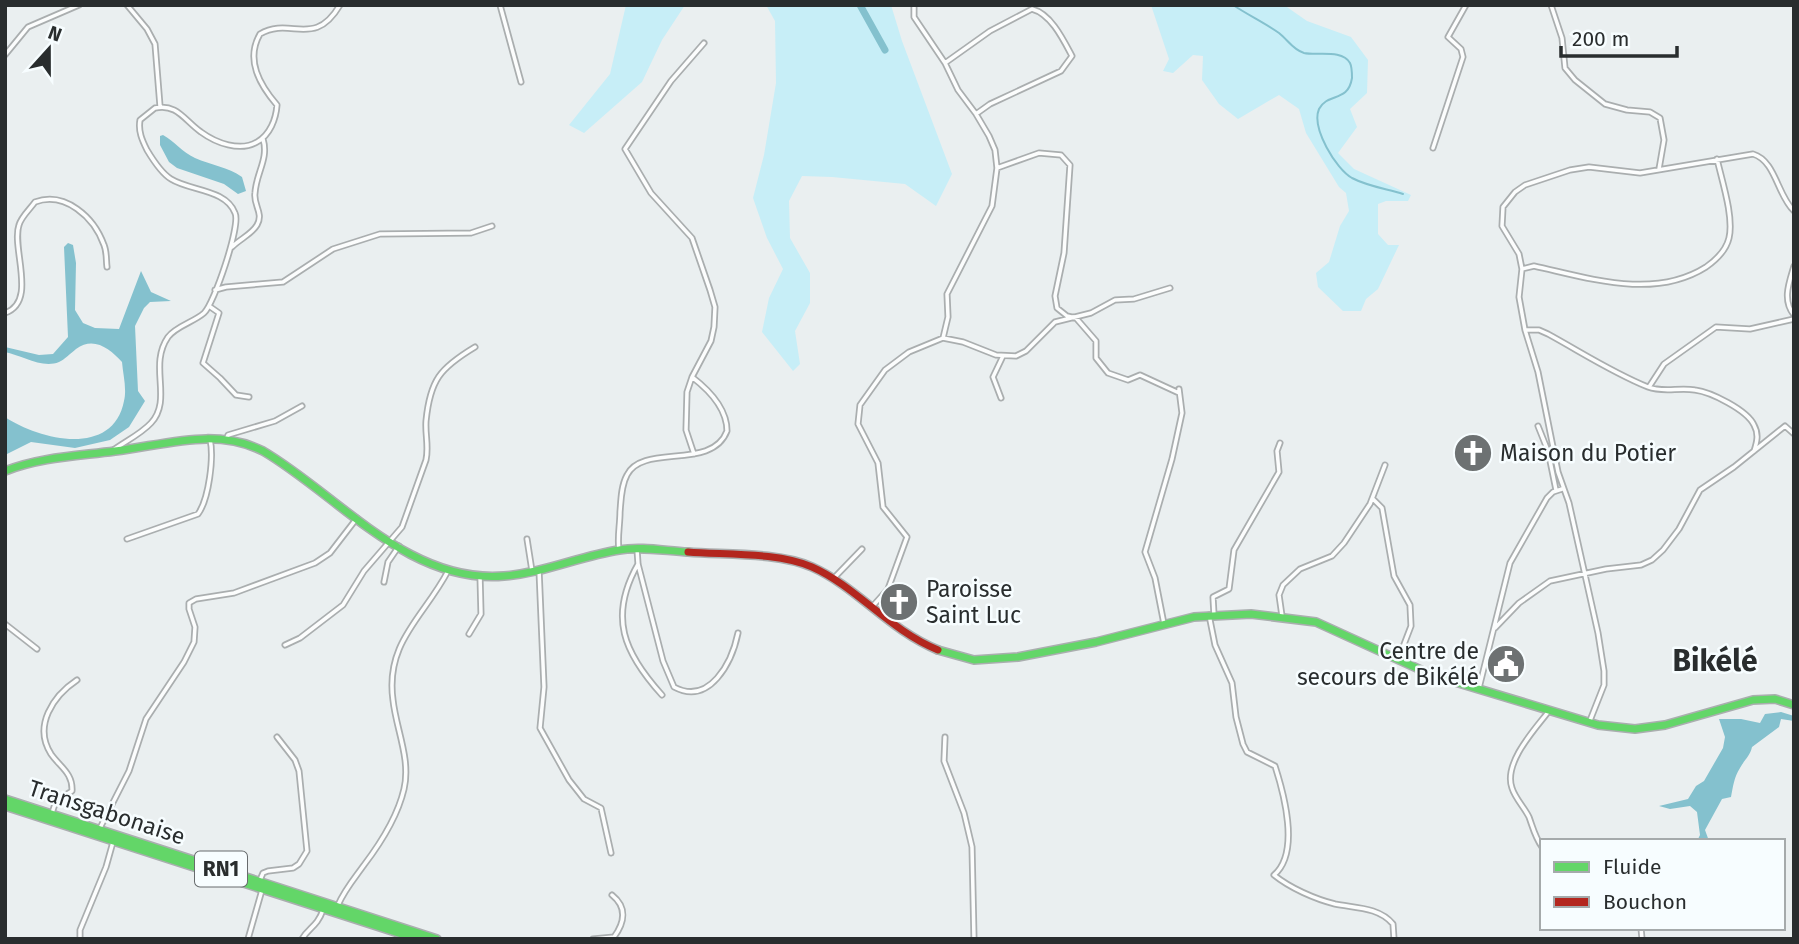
<svg xmlns="http://www.w3.org/2000/svg" width="1799" height="944" viewBox="0 0 1799 944" font-family="'Fira Sans',sans-serif">
<style>
.green{fill:#c7eef7}
.water{fill:#84c1ce}
.lines{fill:none;stroke-linecap:round;stroke-linejoin:round}
.stream{stroke:#84c1ce;stroke-width:2}
.river{stroke:#84c1ce;stroke-width:7}
.street-casing{stroke:#aaaeaf;stroke-width:7}
.fast-casing{stroke:#aaaeaf;stroke-width:10}
.jam-casing{stroke:#aaaeaf;stroke-width:10}
.street{stroke:#fcfdfd;stroke-width:3.5}
.fast{stroke:#63d668;stroke-width:7}
.jam{stroke:#b3261e;stroke-width:7}
.labels{text-anchor:middle;dominant-baseline:central;stroke-width:5;stroke-linejoin:round;paint-order:stroke}
.shield{fill:#f7fdff;stroke:#676b6d;stroke-width:2}
.shield-label{font-size:21px;font-weight:bold;fill:#292d2e}
.poi-label{font-size:23px;fill:#292d2e;stroke:#f7fdff;text-anchor:start}
.street-label{font-size:23px;fill:#292d2e;stroke:#f7fdff}
.district-label{font-size:30px;font-weight:bold;fill:#292d2e;stroke:#f7fdff}
</style>
<rect width="100%" height="100%" fill="#eaeff0"/>
<!-- green -->
<path class="green" d="M626,5H685L662,40L642,82L584,133L569,125L610,74Z
M766,5H891L902,41L952,174L936,206L905,184L832,177L802,176L789,201L790,238L810,273V303L795,331L800,364L793,371L762,332L769,298L783,269L767,238L753,198L764,155L776,83L775,21Z
M1151,5H1284L1307,21L1351,37L1368,60L1367,93L1350,109L1357,127L1338,153L1354,169L1411,195L1408,201H1386L1378,204V234L1388,245H1399L1378,289L1366,299L1361,311H1343L1318,287L1316,273L1329,262L1340,226L1349,211L1346,193L1339,187L1306,133L1299,109L1279,95L1238,119L1219,104L1202,80L1203,56L1193,55L1173,73L1163,71L1169,59Z"/>
<!-- water -->
<path class="water" d="M163,135C174,141 182,152 195,158C211,165 228,167 242,177L246,191L238,194L224,184L177,168L169,162L160,145V136Z
M68,243L73,245L76,263L75,310L83,323L95,328L119,329L141,271L151,292L171,301L150,302L144,308L135,326L138,391L145,401L129,427L110,440L75,448L31,442L5,455V417C39,440 113,458 124,401C127,389 123,374 122,362C110,349 94,336 76,349C71,353 64,360 59,362C42,369 21,355 5,352V347L39,355L53,354L68,337L64,247Z
M1781,712L1794,716V721L1781,719L1779,727L1752,747C1750,756 1745,759 1740,768C1734,777 1733,787 1731,797L1722,799L1705,830L1709,841H1697L1700,835L1697,812L1690,806L1670,809L1659,806L1688,799L1696,786L1704,781L1723,748L1725,737L1719,719H1741L1760,723L1765,714Z"/>
<g class="lines">
<!-- stream -->
<path class="stream" d="M1233,5C1248,15 1265,23 1279,33C1288,40 1293,50 1304,53C1317,56 1342,49 1350,63C1352,67 1352,73 1352,78C1348,103 1328,92 1319,109C1311,128 1336,169 1352,178C1367,186 1387,189 1403,194"/>
<!-- river -->
<path class="river" d="M860,5L885,50"/>
<!-- street casing -->
<g class="street-casing">
<path id="street" d="M127,5L147,29L155,44L160,106
M500,5L521,82
M914,5V17L945,63L958,90L976,114L989,136L995,150L997,168L992,206L947,294L948,317L943,338
M1551,5L1562,38L1565,68L1575,80L1605,104L1627,110L1650,112L1660,118L1664,140L1659,169
M5,55L28,27L79,5
M945,63L990,31L1032,9C1051,14 1063,39 1072,56L1061,71L990,104L976,114
M1433,148L1463,57L1461,49L1448,37L1466,5
M997,168L1039,153L1061,155L1070,165L1064,253L1055,296L1057,308L1067,316L1076,318L1096,341V358L1108,373L1128,380L1140,375L1179,393
M232,247C240,239 252,234 257,225C264,213 253,205 255,193C256,173 269,159 263,139
M1794,266C1789,283 1782,300 1794,315
M1522,269L1534,266C1589,278 1654,300 1706,267C1716,260 1726,251 1729,238C1734,217 1722,181 1717,159
M215,290L226,287L283,282L333,249L380,234L471,233L492,226
M209,306L219,313L203,363L220,378L236,395L249,397
M5,313C38,302 11,248 19,225C21,217 30,209 35,202C65,191 94,217 104,245C107,252 106,260 107,267
M1525,330H1539L1548,334C1581,352 1613,373 1648,387C1664,393 1679,387 1695,390C1711,392 1747,410 1754,425C1759,434 1757,442 1754,451
M692,377L687,392L686,430L694,454
M1649,387L1664,364L1716,327L1750,329L1794,319
M1001,398L993,377L1003,356
M1538,426L1548,451L1556,490
M226,440L228,435L275,421L302,406
M112,451C124,442 141,434 151,423C173,399 148,366 168,337C176,326 194,322 204,313C214,304 241,225 235,213C226,189 190,191 171,179C161,173 153,160 147,150C142,140 138,131 140,120L155,108C177,103 185,121 201,132C216,143 240,152 257,142C270,135 276,119 277,105C260,85 245,60 260,34C291,16 314,49 340,5
M1373,499L1382,508L1394,576L1410,605L1411,626L1398,660
M127,539L198,514C209,499 214,457 210,439
M527,539L532,571
M637,549L638,564L663,661L674,687C710,706 732,662 738,633
M619,550C617,538 620,525 620,512C621,500 621,486 627,475C643,443 712,471 727,431C727,408 709,390 692,377L711,341L714,327L715,307L710,290L692,238L651,193L625,149L671,81L704,43
M638,564C608,617 624,653 662,695
M539,570L544,687L540,728L569,780L584,799L601,808L611,853
M833,579L862,549
M384,582L388,562L399,546
M871,608L888,589L907,537L883,507L878,463L858,424L860,405L885,370L909,352L943,338L963,342L996,355L1016,356L1026,351L1055,322L1091,313L1115,300L1134,299L1170,288
M1209,615L1215,645L1232,683L1236,717L1243,744L1247,752L1275,766C1284,794 1300,853 1274,875C1290,888 1315,899 1335,904C1355,908 1379,907 1393,924L1394,939
M1214,615L1213,597L1229,589L1234,550L1279,472L1277,451L1280,443
M1282,616L1279,595L1283,585L1300,569L1332,556L1344,543L1370,504L1385,465
M5,624L37,649
M1164,624L1155,578L1145,552L1172,459L1182,413L1179,389
M1495,628L1519,603L1550,581L1606,569L1641,565L1652,560L1663,550L1679,529L1700,490L1734,467L1785,426L1794,434
M469,634L481,614L480,576
M285,645L300,638L343,605L364,571L402,527L426,460C429,446 425,435 426,421C430,380 440,368 475,347
M1479,688L1510,563L1547,498L1553,492L1562,489
M1589,723L1604,685V671L1598,633L1569,503L1558,472L1538,372L1525,330L1519,297L1522,269L1519,254L1502,226L1503,207L1515,192L1525,185L1570,170L1589,167L1640,173L1753,154C1776,161 1777,195 1794,211
M945,737L944,761L964,813L972,847L974,939
M52,813L56,801L72,791C73,773 60,767 51,754C33,726 53,696 77,680
M100,828L129,771L146,719L184,662L194,642L195,627L189,609V603L196,599L234,593L315,563L330,553L357,518
M1542,847C1535,837 1533,828 1529,817C1524,807 1515,798 1512,788C1503,763 1535,729 1549,711
M260,880L263,873L268,871L293,868L299,864L307,851L299,771L295,760L277,737
M338,905C345,889 354,879 364,865C380,844 398,815 404,789C411,759 396,729 393,700C385,642 424,617 448,571
M1641,928L1642,939
M80,939V930L106,867L113,842
M248,939L262,890
M302,939C309,927 317,927 323,910
M593,939L614,937C625,922 627,907 612,895"/>
</g>
<!-- fast casing -->
<g class="fast-casing">
<path id="fast" d="M5,471C41,457 78,456 115,451C165,445 215,427 263,451C338,495 408,584 504,576C544,573 580,556 619,550C641,546 666,551 688,552
M938,650L974,660L1018,657L1096,642L1194,617L1251,614L1316,622L1432,675L1598,725L1635,729L1665,725L1753,700L1775,699L1794,705
M5,799L437,939
M5,806L417,939"/>
</g>
<!-- jam casing -->
<g class="jam-casing">
<path id="jam" d="M688,552C725,555 778,552 812,567C857,587 889,630 938,650"/>
</g>
<!-- street -->
<use href="#street" class="street"/>
<!-- fast -->
<use href="#fast" class="fast"/>
<!-- jam -->
<use href="#jam" class="jam"/>
</g>
<!-- icons -->
<defs>
<g id="church-disc" transform="scale(2.0125)"><circle r="9.5" fill="#6d7172" stroke="#f7fdff"/><path d="M-1.2-6h2.4v3.5h3.3v2.4h-3.3V6h-2.4V-.1h-3.3v-2.4h3.3Z" fill="#fff"/></g>
<g id="civic-disc" transform="scale(2.0125)"><circle r="9.5" fill="#6d7172" stroke="#f7fdff"/><path d="M-.6-6.5H3V-4.5H.6V-3L4-1V1h2V6H-6V1h2V-1L-.6-3ZM-1.2 2.5V6h2.4V2.5Z" fill="#fff"/></g>
</defs>
<g fill-rule="evenodd">
<use href="#church-disc" x="1473" y="453"/>
<use href="#church-disc" x="899" y="602"/>
<use href="#civic-disc" x="1506" y="664"/>
</g>
<g class="labels">
<!-- shield labels -->
<rect class="shield" x="195" y="851.5" width="52" height="35" rx="5"/>
<g class="shield-label">
<text x="221" y="869">RN1</text>
</g>
<!-- poi labels -->
<g class="poi-label">
<text x="1500" y="453">Maison du Potier</text>
<text x="926" y="589">Paroisse<tspan x="926" dy="26">Saint Luc</tspan></text>
<text x="1479" y="651" text-anchor="end">Centre de<tspan x="1479" dy="26">secours de Bikélé</tspan></text>
</g>
<!-- street labels -->
<g class="street-label">
<text transform="translate(107 812) rotate(18)">Transgabonaise</text>
</g>
<!-- district labels -->
<g class="district-label">
<text x="1715" y="661">Bikélé</text>
</g>
</g>
<!-- border -->
<rect width="1799" height="944" fill="none" stroke="#292d2e" stroke-width="14"/>
<!-- legend -->
<rect x="1540" y="839" width="245" height="91" fill="#f7fdff" stroke="#a5aaab" stroke-width="2"/>
<rect x="1554" y="862" width="35" height="10" fill="#63d668" stroke="#a5aaab" stroke-width="2"/>
<text x="1603" y="874" font-size="21" fill="#292d2e">Fluide</text>
<rect x="1554" y="897" width="35" height="10" fill="#b3261e" stroke="#a5aaab" stroke-width="2"/>
<text x="1603" y="909" font-size="21" fill="#292d2e">Bouchon</text>
<!-- north arrow -->
<g transform="translate(49 49) rotate(21)" stroke="#f7fdff" stroke-width="5" paint-order="stroke">
<path d="M0-5L12 26L0 18L-12 26Z" fill="#292d2e"/>
<text y="-10" font-size="19" font-weight="bold" text-anchor="middle" fill="#292d2e">N</text>
</g>
<!-- scale -->
<path d="M1561 46v10h116v-10" fill="none" stroke="#292d2e" stroke-width="3.5"/>
<text x="1572" y="46" font-size="21" fill="#292d2e" stroke="#f7fdff" stroke-width="5" paint-order="stroke">200 m</text>
</svg>
